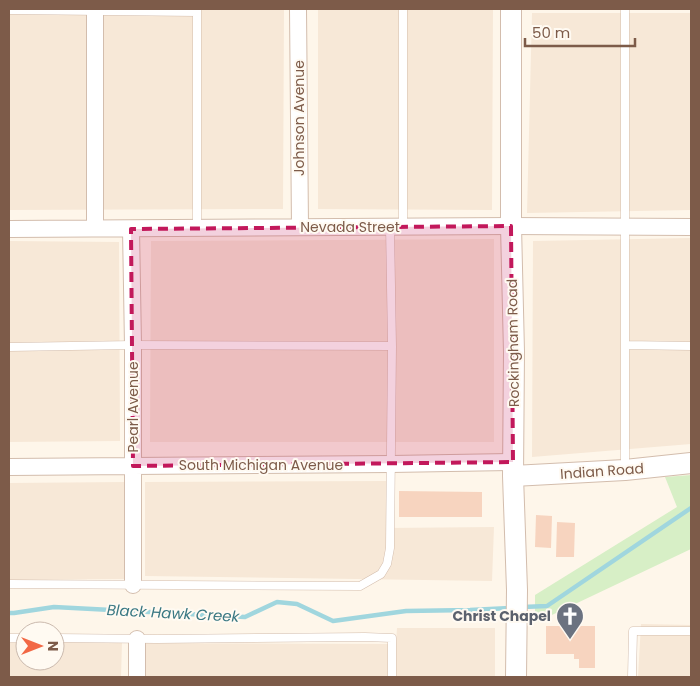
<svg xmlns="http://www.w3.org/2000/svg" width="700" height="686" viewBox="0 0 700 686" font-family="Poppins,sans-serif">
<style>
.residential{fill:#f7e8d7}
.green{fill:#d7efc6}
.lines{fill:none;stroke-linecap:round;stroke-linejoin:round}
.stream{stroke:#a0d6de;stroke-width:4.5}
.building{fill:#f7d4bf}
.service-casing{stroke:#d3bdad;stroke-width:9}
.minor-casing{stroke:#d3bdad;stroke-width:18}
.tertiary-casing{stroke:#d3bdad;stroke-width:22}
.service{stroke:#fff;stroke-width:8}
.minor{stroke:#fff;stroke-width:16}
.tertiary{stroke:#fff;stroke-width:20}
.marked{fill:#c2185b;fill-opacity:0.2;stroke:#c2185b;stroke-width:4;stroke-dasharray:10 6;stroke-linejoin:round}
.labels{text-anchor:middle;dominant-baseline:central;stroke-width:4;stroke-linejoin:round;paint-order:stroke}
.street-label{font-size:14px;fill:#7d5b49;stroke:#fffaf2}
.worship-label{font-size:14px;font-weight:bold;fill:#5b616d;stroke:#fffaf2;text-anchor:end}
.water-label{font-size:15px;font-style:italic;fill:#3a7883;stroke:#fffaf2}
</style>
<rect width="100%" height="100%" fill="#fef6ea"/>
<!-- residential -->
<path class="residential" d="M9,9H284L283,209L9,210Z
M318,9H493L492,210L318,209Z
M532,13H691V210L527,213Z
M691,238V444L532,457L533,241Z
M494,239V442H150L151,241Z
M9,241L119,242L120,441L9,442Z
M386,481V528L494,527L492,581L145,576V482Z
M125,482V579L9,580V483Z
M641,624L691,625V677H638Z
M397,628H495V677H142V643L396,644Z
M55,642H122L121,677H9V643H25V661H55Z"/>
<!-- green -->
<path class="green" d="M691,475V549L535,623V595L677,507L665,477Z"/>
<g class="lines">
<!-- stream -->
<path class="stream" d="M523,607L547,606L691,508
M9,613H14L54,607L245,617L277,602L297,604L333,621L406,611L470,610L512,608"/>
</g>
<!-- building -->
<path class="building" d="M399,491L482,492V517H399Z
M536,515L552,516L551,548L535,547Z
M557,522L575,523L574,557H556Z
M546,626H595V668H579V659H574V654H546Z"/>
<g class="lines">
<!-- service casing -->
<g class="service-casing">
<path id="service" d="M197,9V227
M625,9V469
M9,10L197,12
M403,227V9
M625,345L691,346
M9,347L133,345L392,346
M9,584L360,586L381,574L387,564L390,548L392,346L390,227
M9,638H25
M55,638L157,639L365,637L392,638V677
M632,677L633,631H691"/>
</g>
<!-- minor casing -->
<g class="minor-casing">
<path id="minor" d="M298,9L300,227
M95,228V11
M9,229L511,226L691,227
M131,229L133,345V585
M9,467L391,464L513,462
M137,677V639"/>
</g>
<!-- tertiary casing -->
<g class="tertiary-casing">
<path id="tertiary" d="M511,9V226L514,352L513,476L517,590L516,677
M513,476L625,470L691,463"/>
</g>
<!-- service -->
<use href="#service" class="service"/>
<!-- minor -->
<use href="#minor" class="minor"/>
<!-- tertiary -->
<use href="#tertiary" class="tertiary"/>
</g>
<!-- marked area -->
<path class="marked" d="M511,226L513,462L133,466L131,229Z"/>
<!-- icons -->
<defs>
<g id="church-pin" transform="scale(1.4375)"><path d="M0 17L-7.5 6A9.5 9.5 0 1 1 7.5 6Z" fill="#6b7280" stroke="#fffaf2"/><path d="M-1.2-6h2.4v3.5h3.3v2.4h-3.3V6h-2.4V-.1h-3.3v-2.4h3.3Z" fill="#fff"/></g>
</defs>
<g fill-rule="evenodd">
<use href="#church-pin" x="570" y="616"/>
</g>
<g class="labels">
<!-- street labels -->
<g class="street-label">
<text transform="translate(299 118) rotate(-90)">Johnson Avenue</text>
<text x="350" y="227">Nevada Street</text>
<text transform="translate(513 343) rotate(-91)">Rockingham Road</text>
<text transform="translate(133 407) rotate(-90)">Pearl Avenue</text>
<text x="261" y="465">South Michigan Avenue</text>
<text transform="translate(602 471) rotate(-4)">Indian Road</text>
</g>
<!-- worship labels -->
<g class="worship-label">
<text x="551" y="616">Christ Chapel</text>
</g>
<!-- water labels -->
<g class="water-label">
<text transform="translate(173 613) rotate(3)">Black Hawk Creek</text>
</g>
</g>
<!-- border -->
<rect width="700" height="686" fill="none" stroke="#7d5b49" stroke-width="20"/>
<!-- north arrow -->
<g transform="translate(40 646) rotate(90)"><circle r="24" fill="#fffaf2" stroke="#cbbaae"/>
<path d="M0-4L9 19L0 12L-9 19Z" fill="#f26845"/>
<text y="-8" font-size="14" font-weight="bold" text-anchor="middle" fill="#7d5b49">N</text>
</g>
<!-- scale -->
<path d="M525 38v8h110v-8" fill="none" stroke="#7d5b49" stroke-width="2.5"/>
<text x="532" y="38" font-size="15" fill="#7d5b49" stroke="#fffaf2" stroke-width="4" paint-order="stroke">50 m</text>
</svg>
